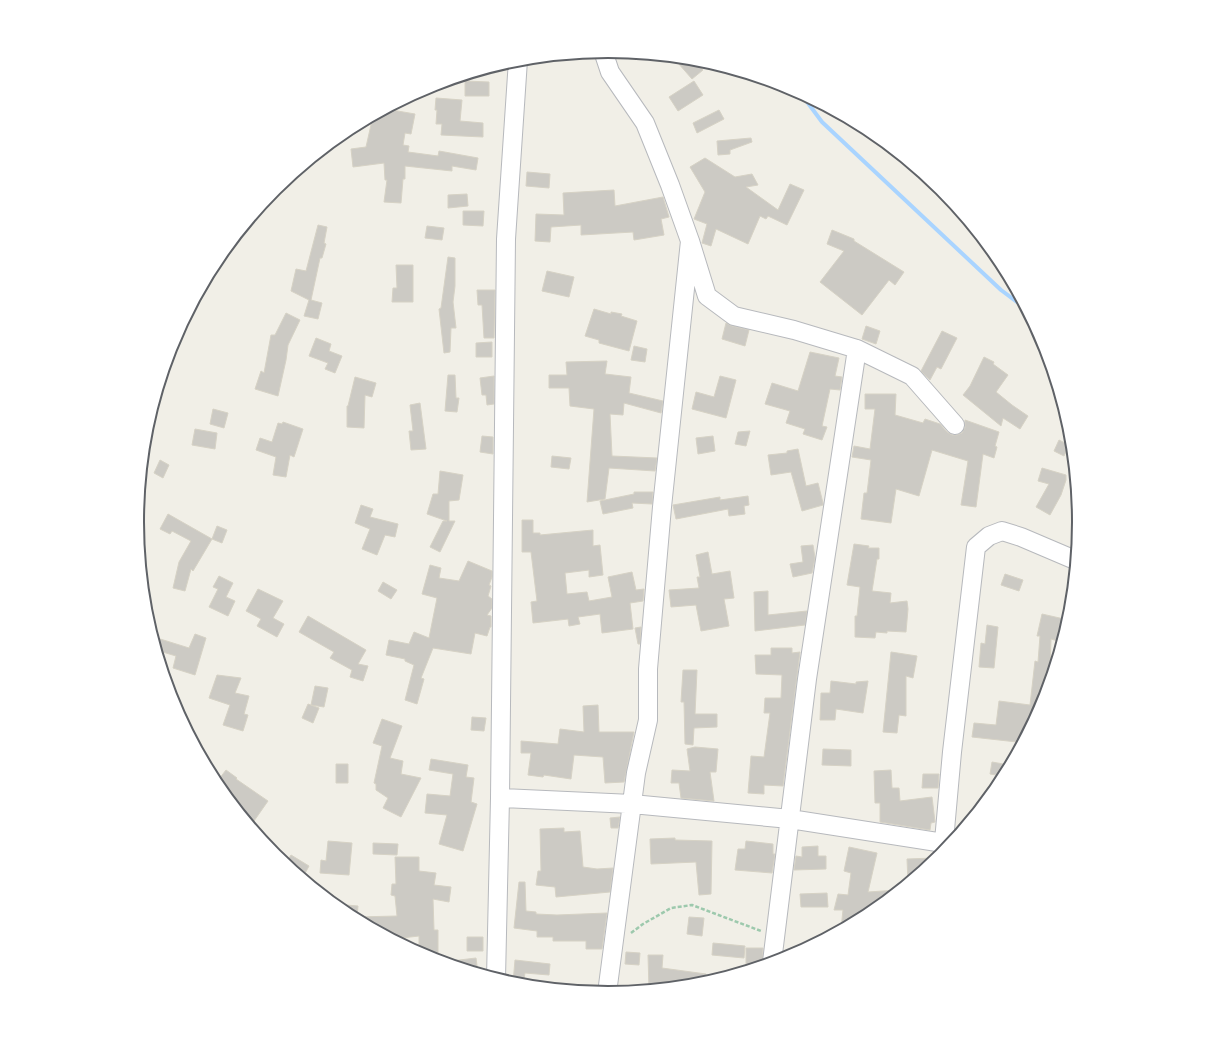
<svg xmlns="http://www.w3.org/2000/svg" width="1215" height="1044" viewBox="0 0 1215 1044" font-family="Manrope,sans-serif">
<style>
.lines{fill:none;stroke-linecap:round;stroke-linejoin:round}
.stream{stroke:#a9d4ff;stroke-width:4}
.building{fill:#cccac4;stroke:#d6d2c5}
.minor-casing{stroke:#b7b9bd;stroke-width:20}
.path{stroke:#9dc9ad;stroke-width:2.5;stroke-dasharray:4 2;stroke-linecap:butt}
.minor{stroke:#fff;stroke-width:18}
.rim{fill:none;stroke:#5f6267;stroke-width:2}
</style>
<rect width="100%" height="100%" fill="#f1efe7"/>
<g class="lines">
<!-- stream -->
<path class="stream" d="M802,95L822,122L1001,290L1025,308"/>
</g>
<!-- building -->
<path class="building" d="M684,59L694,60L703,70L692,79L678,63Z
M465,81L489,82V96H465Z
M694,81L703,95L678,111L669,97Z
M436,98L462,100L460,121L483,123V137L441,135L442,124H436L437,110H435Z
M386,109L415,114L411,134L405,133L403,145L409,146L408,152L438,156L439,151L478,158L476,170L452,166V171L405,166V179H403L401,203L384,202L387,180H385L384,163L353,167L351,149L366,147L373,116Z
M719,110L724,119L697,133L693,123Z
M751,138L752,142L730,150V154L718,155L717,141Z
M705,158L735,177L752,174L758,185L746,187L778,210L790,184L804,190L787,225L768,216L766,219L760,216L748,244L716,229L711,246L702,243L707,224L694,219L705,192L690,167Z
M527,172L550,174L549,188L526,186Z
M614,190L615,206L663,197L669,217L661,219L664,235L634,240L633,232L581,235V225L551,227L550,242L535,241L536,214L564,215L563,193Z
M467,194L468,206L448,208V195Z
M463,211H484L483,226L463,225Z
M318,225L327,227L324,243L326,244L322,258H320L311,300L322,303L318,319L304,316L309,300L291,291L296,269L306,271Z
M427,226L444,228L442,240L425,238Z
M832,230L854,239V241L904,272L895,285L889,280L862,315L820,282L844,251L827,244Z
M448,257L455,258V286L453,302L456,328H451L450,352L444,353L439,309L441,308Z
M396,265H413V302H392L393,288H397Z
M547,271L574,277L569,297L542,291Z
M477,290H495L494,338H484L482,305H478Z
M594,309L611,314V312L622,314L621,316L637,321L629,351L599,343V340L585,336Z
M286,313L300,320L288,345L286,360L278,396L255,389L261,371L264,373L271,335H275Z
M726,323L732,326L749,330L745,346L722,339Z
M866,326L880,331L876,344L862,339Z
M942,331L957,338L941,369L937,367L930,380L921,371Z
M316,338L331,344L329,351L342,356L335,373L325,369L328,363L309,356Z
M492,342V357H476V343Z
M634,346L647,349L645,362L631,360Z
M810,352L839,358L835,376L842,377L840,390L830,389L822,426L827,427L822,440L803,434L805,429L786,423L790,411L765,404L772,383L798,391Z
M984,357L994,362L993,364L1008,375L996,392L1012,405L1028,416L1020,429L1003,418L1001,426L963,395L970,386Z
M607,361L605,374L631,377L629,393L663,401L661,413L624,403L623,415L610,414L612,456L657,458L655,471L609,468L605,499L587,502L594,409L570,406L569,388H549V375H567L566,362Z
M448,375H455L456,398H459L457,412L445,411Z
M494,376V404L487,405L486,395H482L480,378Z
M720,376L736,380L726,418L692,409L696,392L714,397Z
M355,377L376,383L372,397L365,395L364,428L347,427V406H348Z
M865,394H896L895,415L923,423L925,419L940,424L947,432L952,435H957L962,433L965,428V420L999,432L995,446L997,447L994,458L983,454L976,507L961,505L968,461L932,450L919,496L896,489L891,523L861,519L864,493H867L871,460L852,457L854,446L870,449L875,409H865Z
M420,403L426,449L411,450L409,431H413L410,405Z
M213,409L228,413L224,428L210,424Z
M283,422L303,429L294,457L290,455L286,477L273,475L276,457L256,450L260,438L272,442L278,423L282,424Z
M195,429L217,433L215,449L192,445Z
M750,431L746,446L735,444L738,432Z
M482,436L493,437V454L480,452Z
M713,436L715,451L698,454L696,438Z
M1059,440L1069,445L1064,456L1054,451Z
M798,449L806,486L818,483L823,503V505L802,511L791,472L771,475L768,455L787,453V451Z
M552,456L571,458L569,469L551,467Z
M160,460L169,465L163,478L154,473Z
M1042,468L1066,475V480L1061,495L1050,515L1036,507L1049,484L1038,481Z
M440,471L463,475L459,500L449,501V521H455L440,552L430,547L443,521H447L427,514L433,494H438Z
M634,492H653L652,504L632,503L633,508L603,514L600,501L634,494Z
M748,496L749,505L744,506L745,514L729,516L728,509L676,519L673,505L720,497V500Z
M361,505L373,509L370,517L398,524L395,537L385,535L377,555L362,549L370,529L355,523Z
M168,514L212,539L193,571L191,569L185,591L173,588L179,562L191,541L172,531L170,534L160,529Z
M522,520H533V533H540V535L593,530V546L600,545L603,575L589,577V570L565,573L567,594L587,592L589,601L612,597L608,577L632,572L636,590L644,589L643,601L630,603L633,629L602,633L600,614L578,617L580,624L569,626L568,619L533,623L531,602L537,601L531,552H522Z
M217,526L227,530L222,543L212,539Z
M854,544L869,546L868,548H879V559H877L872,591L891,593L890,603L907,601L908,609L906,632L887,631V633L876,632L875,638L855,637V616H857L860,587L847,585Z
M813,545L815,558L812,573L793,577L790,564L803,562L801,546Z
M708,552L712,574L730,571L734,598L724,599L729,626L701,631L696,605L671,607L669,590L699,588L697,577H700L696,555Z
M468,561L492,571V577L489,585L491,586L488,596L492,599V608L487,615L491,616V627H490L487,636L475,633L471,654L433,648L421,678L424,679L417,704L405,700L414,665L405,661V659L386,655L389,640L409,644L414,632L429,638L437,598L422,594L430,565L441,568L439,578L459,581Z
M1005,574L1023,580L1019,591L1001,585Z
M219,576L233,583L226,597L235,601L228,616L209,607L218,589L213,587Z
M383,582L397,590L391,599L378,591Z
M258,589L283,601L273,618L284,624L277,637L257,626L261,619L246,611Z
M768,591V615L807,611L805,625L755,631L754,592Z
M1042,614L1064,619L1058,641L1051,639L1050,671H1048L1045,694L1043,702L1022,741H1017V742L972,737L974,723L996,725L999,701L1030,705L1035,661L1038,662L1040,636H1037Z
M308,616L366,650L358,664L368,666L363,681L350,677L352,670L330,658L334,652L299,632Z
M987,625L998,627L994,668L979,667L981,643L985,644Z
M641,627L640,644H638L635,628Z
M195,634L206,638L195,675L173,668L176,656L156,650L155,645L157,638L189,648Z
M771,648H792V653L800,652L783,786L764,785V794L748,793L751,756L764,757L770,713H764L765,698H781L782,675L756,674L755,655H771Z
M891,652L917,656L913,678L906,676V716L899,715L897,733L883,732Z
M683,670H697L695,714H717V727L694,728L693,745L685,744L684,702H681Z
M217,675L241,678L235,693L249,696L244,714L248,715L243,731L223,725L230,705L209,698Z
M831,681L856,684V682L868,681L863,713L836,709L835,720H820L821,693H830Z
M315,686L328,688L324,707L311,705Z
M308,704L319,708L313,723L302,718Z
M598,705L599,732H634L624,782L605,783L603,757L574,755L571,779L544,775L543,777L528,775L531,753H521V741L558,744L560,729L584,732L583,706Z
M472,717L486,718L484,731L471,730Z
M382,719L402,726L390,758L403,761L401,774L421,778L401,817L383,808L388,798L376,790V784L374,783L382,746L373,743Z
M695,747L718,749L716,772H710L714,801L681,798L679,783H671L672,770L690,771L687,749Z
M823,749L851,750V766L822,765Z
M431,759L468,765L466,777L474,778L471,802L477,804L463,851L439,844L447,815L425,813L427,794L450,796L453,774L429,770Z
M992,762L1009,765L1003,776L990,774Z
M336,764H348V783H336Z
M226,770L237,778L236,779L268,801L254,821L236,808L216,783Z
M891,770L892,788H899L900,801L932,797L935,822L931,823L930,830L880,822V803H875L874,771Z
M923,774H939L938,788H922Z
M620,817L618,828H611L610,818Z
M564,828V832L580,831L583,867L597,869L613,868L610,892L556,897L555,887L536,885L538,871H541L540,829Z
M675,838V840L712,841L711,894L699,895L696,862L651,864L650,839Z
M328,841L352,843L349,875L320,873L321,860L326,861Z
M746,841L773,844V854H775L772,873L735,870L738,849H745Z
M373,843L398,844L397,855L373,854Z
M818,846V856H826V869L794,870L796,856L802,857V847Z
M849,847L877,853L868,892L898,890L869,914L841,929L843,910H834L838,894L848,895L851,873L844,871Z
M291,855L309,866L303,877L285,864Z
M395,857H419V871L436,873L434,885L451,887L449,902L433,899L434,930H438V960L419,953V936L393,939L346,913L334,904L358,906L357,917L397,916L395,896L391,895L392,884H396Z
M935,858L936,859L908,882L907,859Z
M519,882H525L526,911L536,912V914L557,915L607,913L602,949H586V941H553V937H537V931L514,928Z
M827,893L828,907H801L800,894Z
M689,917L704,918L702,936L687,934Z
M467,937H483V951H467Z
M713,943L745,946L744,958L712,955Z
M746,948H763L762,965L746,970Z
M626,952L640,953L639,965L625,964Z
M648,955H663L662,968L706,974V980L667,982V987L649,989Z
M476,958L478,973L443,962Z
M515,960L550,964L549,975L525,973L523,985L513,983Z"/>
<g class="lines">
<!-- minor casing -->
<g class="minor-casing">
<path id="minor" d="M603,51L610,72L645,123L670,185L690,241L707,296L734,316L794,330L857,349L912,376L955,425
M500,798L632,804L790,819L950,844
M943,852L952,752L976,547L989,536L1002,531L1021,537L1075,560
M772,962L807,679L857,349
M496,978L500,798L506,239L518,60
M607,993L636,773L648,720V669L662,507L690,241"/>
</g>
<!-- path -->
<path class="path" d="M631,933L643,924L671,908L692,905L761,931"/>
<!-- minor -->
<use href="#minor" class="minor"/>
</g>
<!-- crop -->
<path d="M0 0H1215V1044H0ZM144 522a464 464 0 1 1 928 0a464 464 0 1 1-928 0Z" fill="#fff" fill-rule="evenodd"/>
<path class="rim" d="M144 522a464 464 0 1 1 928 0a464 464 0 1 1-928 0Z"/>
</svg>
